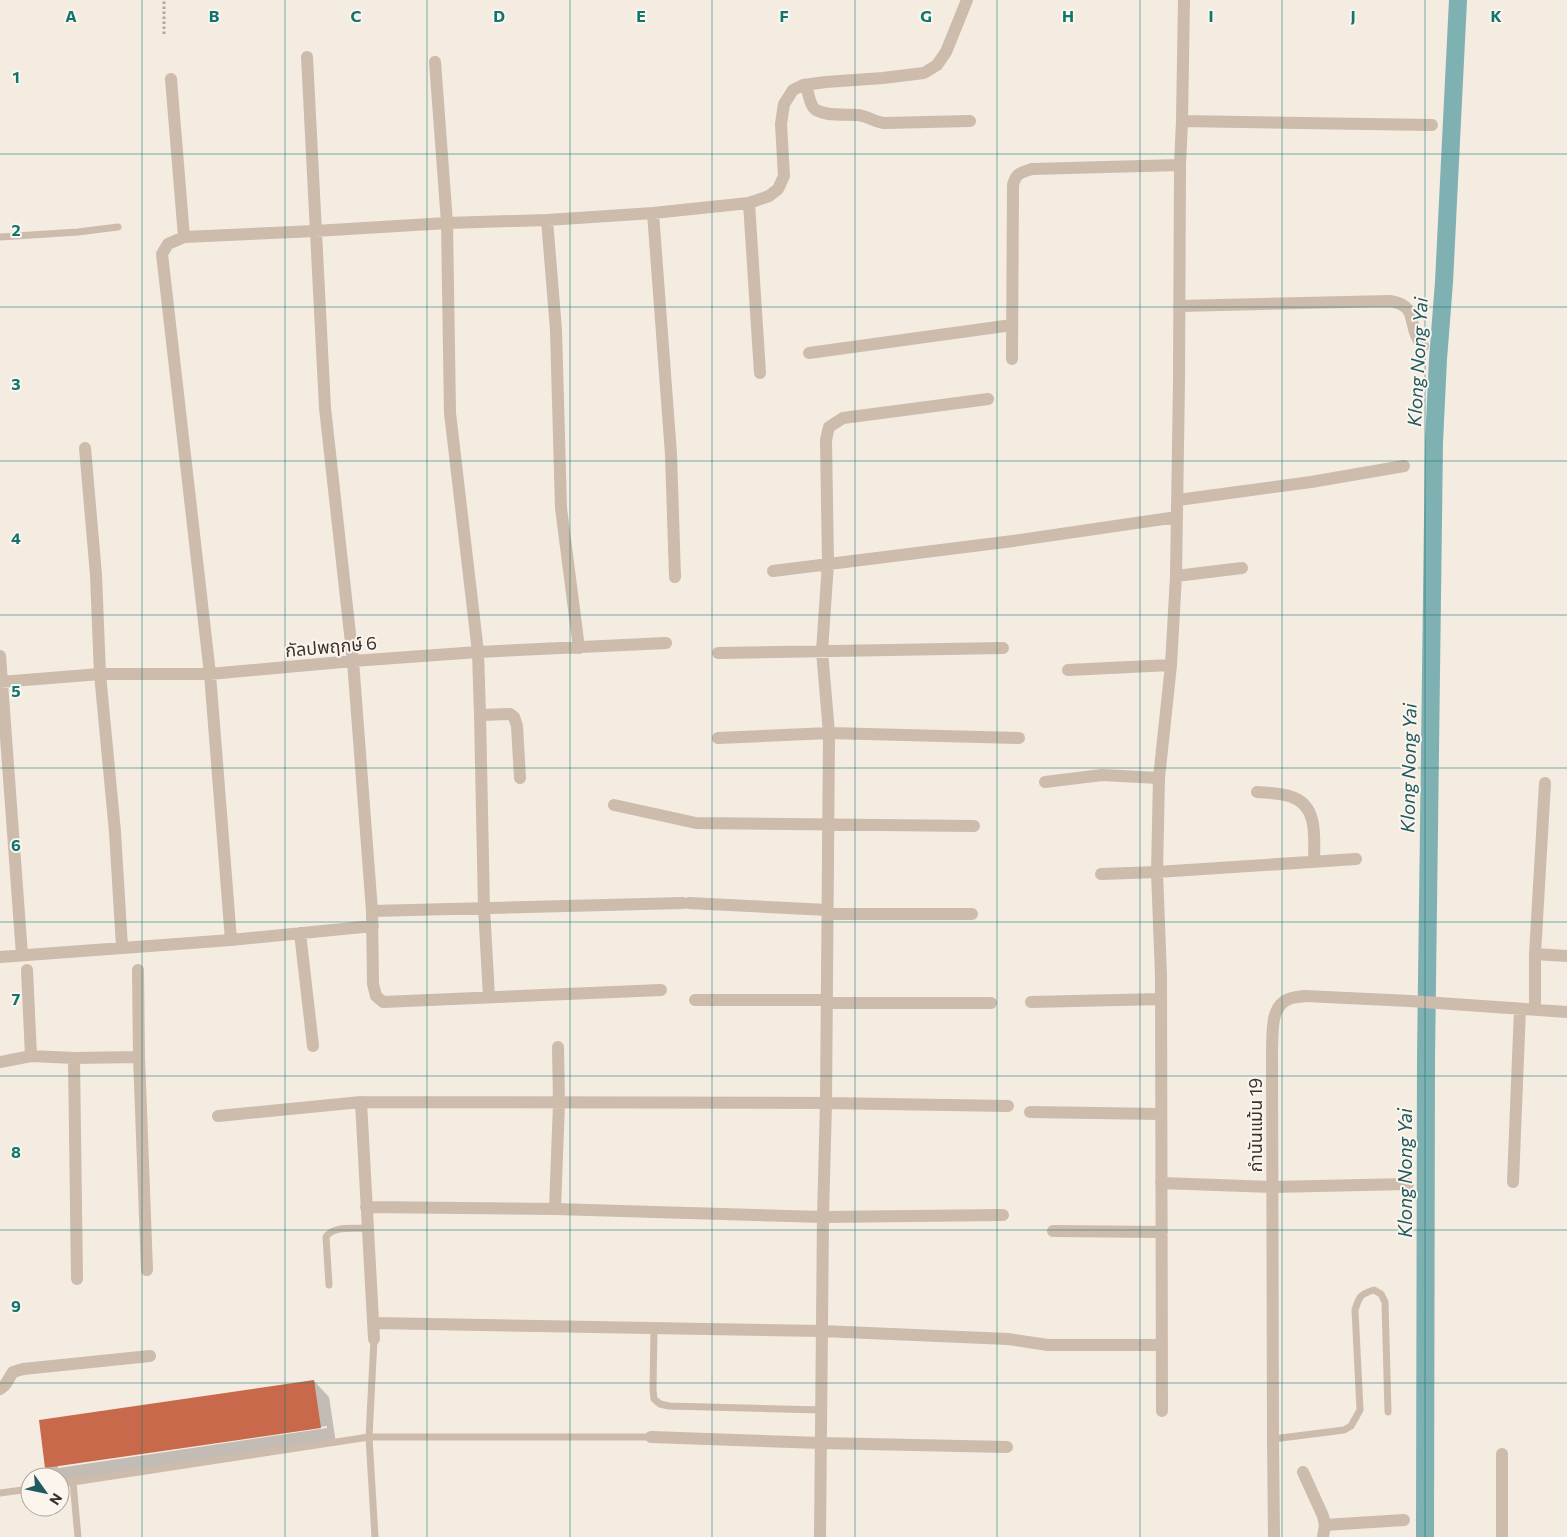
<svg xmlns="http://www.w3.org/2000/svg" width="1567" height="1537" viewBox="0 0 1567 1537" font-family="Commissioner,'Noto Sans Thai',sans-serif">
<style>
.shadow{fill:#0003;fill-rule:evenodd}
.lines{fill:none;stroke-linecap:round;stroke-linejoin:round}
.canal{stroke:#7fb0b2;stroke-width:18}
.building{fill:#c8694b}
.path{stroke:#b9a596;stroke-width:3;stroke-dasharray:2.5 2.5;stroke-linecap:butt}
.service{stroke:#cdbbac;stroke-width:7}
.minor{stroke:#cdbbac;stroke-width:12}
.grid{fill:none;stroke:#0f766e;stroke-width:1;stroke-opacity:0.55}
.labels{text-anchor:middle;dominant-baseline:central;stroke-width:4;stroke-linejoin:round;paint-order:stroke}
.street-label{font-size:18px;fill:#3b302b;stroke:#fbf5ee}
.water-label{font-size:19px;font-style:italic;fill:#1f5a5e;stroke:#fbf5ee}
.grid-label{font-size:16px;text-anchor:middle;font-weight:bold;fill:#0f766e;stroke:#fbf5ee;stroke-width:4;stroke-linejoin:round;paint-order:stroke}
</style>
<rect width="100%" height="100%" fill="#f4ebe1"/>
<!-- shadow -->
<path class="shadow" d="M314,1381L329,1397L336,1443L60,1481V1477H56L47,1468ZM327,1426V1428L58,1468V1465Z"/>
<g class="lines">
<!-- canal -->
<path class="canal" d="M1425,1537L1426,1059L1434,442L1438,359L1444,282L1458,0"/>
</g>
<!-- building -->
<path class="building" d="M314,1380L321,1428L45,1468L39,1420Z"/>
<g class="lines">
<!-- path -->
<path class="path" d="M164,34V0"/>
<!-- service -->
<path class="service" d="M0,237L78,232L118,227
M329,1285L326,1237C333,1225 355,1229 368,1228
M654,1329L653,1389L654,1399L660,1404L669,1406L821,1410
M374,1339L369,1437L375,1537
M1273,1439L1344,1430L1351,1426L1360,1410L1355,1310C1359,1297 1360,1294 1374,1290L1381,1294L1385,1302L1388,1412
M73,1482L78,1537
M60,1484L369,1437H651
M0,1493L30,1489"/>
<!-- minor -->
<path class="minor" d="M307,57L325,408L353,661L372,911L373,984L376,996L383,1002L661,990
M435,62L447,223L450,413L478,652L480,715L484,908L489,997
M171,79L184,237
M806,85C808,91 809,101 813,107C820,117 846,114 858,115C867,116 875,122 884,123L970,121
M1182,121L1432,125
M749,203L760,373
M653,213L671,454L675,577
M547,220L556,330L561,508L579,648
M1179,306L1390,301C1421,306 1405,326 1423,346
M809,353L1012,325
M1012,359L1013,185C1016,173 1020,173 1032,169L1180,165
M85,448L96,575L100,674L115,832L122,947
M1178,500L1311,482L1404,466
M773,571L1013,541L1177,517
M1176,576L1242,568
M718,653L1003,648
M0,656L22,955
M1068,670L1171,665
M0,682L100,674H210L353,661L478,652L666,643
M480,715L510,714L514,717L517,726L520,778
M718,738L829,733L1019,738
M1045,782L1102,775L1159,778
M1257,792C1268,793 1282,793 1292,797C1319,806 1314,840 1314,862
M614,805L696,823L974,826
M1101,874L1157,872L1356,859
M689,903L828,910
M372,911L683,903
M827,914H972
M300,933L313,1046
M231,940L210,674L162,254L168,244L184,237L315,231L447,223L547,220L653,213L749,203L769,196L778,189L784,176L781,124L784,104L793,90L803,85L826,82L883,78L924,73L937,65L946,52L967,0
M1535,954L1567,956
M0,957L231,940L373,926
M27,970L31,1056
M138,970L139,1057L147,1270
M695,1000H827
M1031,1002L1161,999
M827,1003H991
M1535,1010V954L1545,783
M74,1058L77,1279
M0,1062L31,1056L74,1058L139,1057
M361,1102L374,1339
M1030,1112L1161,1114
M218,1116L361,1102L826,1103L1008,1106
M1513,1182L1520,1009
M1161,1183L1272,1187L1408,1184
M366,1207L555,1209L823,1217L1003,1215
M555,1209L559,1103L558,1047
M1053,1231L1162,1232
M374,1323L822,1331L1008,1339L1048,1345H1162
M0,1389L5,1385L13,1372L23,1369L150,1356
M1162,1411L1161,976L1157,872L1159,778L1171,665L1176,576L1179,382L1180,165L1182,121L1184,0
M651,1437L821,1443L1007,1447
M1502,1454V1537
M1303,1472L1323,1516L1325,1525L1323,1537
M1325,1525L1404,1520
M820,1537L823,1217L826,1103L829,733L822,651L828,563L826,440L829,427L843,418L988,399
M1274,1537L1273,1439L1272,1049C1273,1032 1270,1006 1289,999C1293,997 1300,997 1305,996L1410,1001L1567,1012"/>
</g>
<!-- grid -->
<path class="grid" d="M142,0V1537M285,0V1537M427,0V1537M570,0V1537M712,0V1537M855,0V1537M997,0V1537M1140,0V1537M1282,0V1537M1425,0V1537M0,154H1567M0,307H1567M0,461H1567M0,615H1567M0,768H1567M0,922H1567M0,1076H1567M0,1230H1567M0,1383H1567"/>
<g class="labels">
<!-- street labels -->
<g class="street-label">
<text transform="translate(331 646) rotate(-5)">กัลปพฤกษ์ 6</text>
<text transform="translate(1255 1125) rotate(-90)">กำนันแม้น 19</text>
</g>
<!-- water labels -->
<g class="water-label">
<text transform="translate(1417 362) rotate(-87)">Klong Nong Yai</text>
<text transform="translate(1408 768) rotate(-89)">Klong Nong Yai</text>
<text transform="translate(1404 1173) rotate(-90)">Klong Nong Yai</text>
</g>
</g>
<g class="grid-label">
<text x="71" y="22">A</text>
<text x="214" y="22">B</text>
<text x="356" y="22">C</text>
<text x="499" y="22">D</text>
<text x="641" y="22">E</text>
<text x="784" y="22">F</text>
<text x="926" y="22">G</text>
<text x="1068" y="22">H</text>
<text x="1211" y="22">I</text>
<text x="1353" y="22">J</text>
<text x="1496" y="22">K</text>
<text x="16" y="83">1</text>
<text x="16" y="236">2</text>
<text x="16" y="390">3</text>
<text x="16" y="544">4</text>
<text x="16" y="697">5</text>
<text x="16" y="851">6</text>
<text x="16" y="1005">7</text>
<text x="16" y="1158">8</text>
<text x="16" y="1312">9</text>
</g>
<!-- north arrow -->
<g transform="translate(45 1492) rotate(123)"><circle r="24" fill="#fbf5ee" stroke="#aea6a0"/>
<path d="M0-4L9 19L0 12L-9 19Z" fill="#1f5a5e"/>
<text y="-8" font-size="14" font-weight="bold" text-anchor="middle" fill="#3b302b">N</text>
</g>
</svg>
